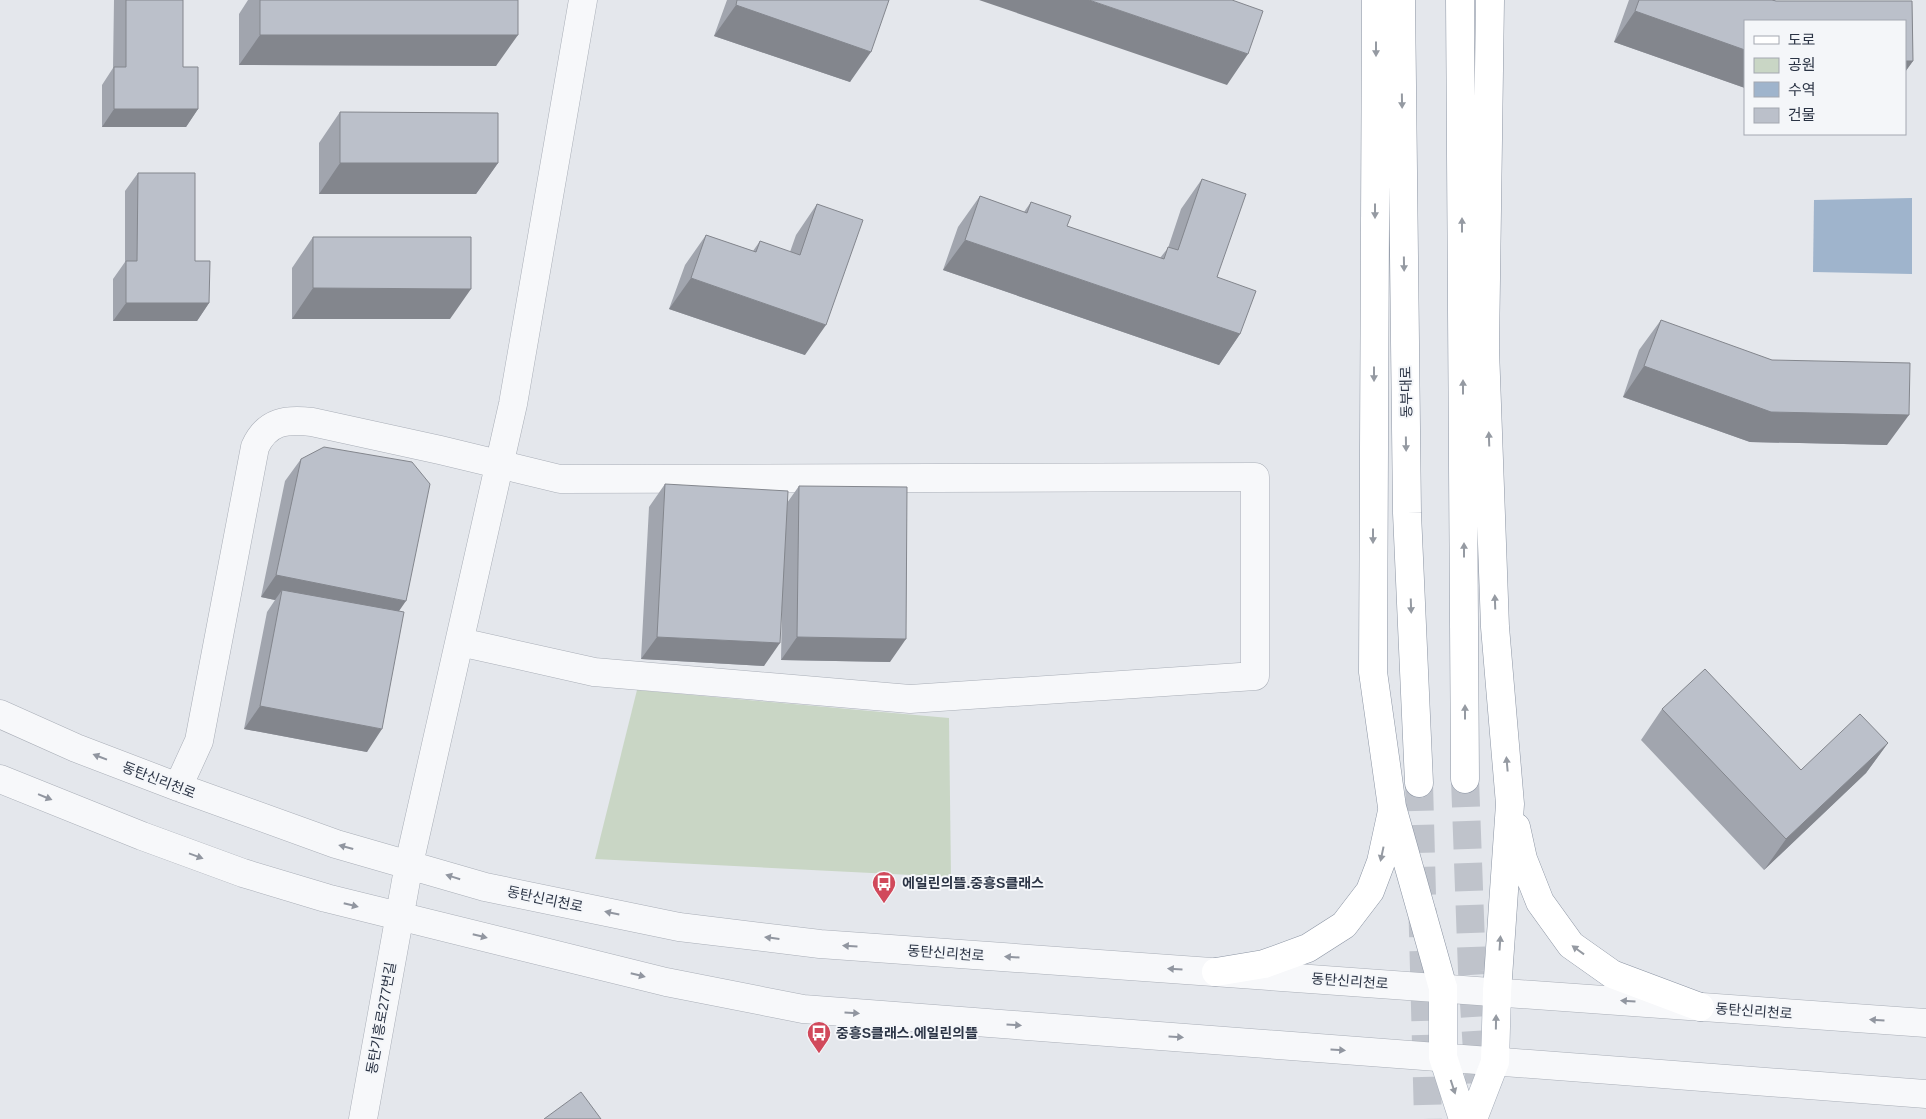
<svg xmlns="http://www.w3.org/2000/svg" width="1926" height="1119" viewBox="0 0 1926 1119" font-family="Arial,'Noto Sans KR',sans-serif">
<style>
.green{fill:#c9d6c5}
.water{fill:#9fb4cc}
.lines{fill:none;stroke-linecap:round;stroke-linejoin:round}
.minor-tunnel{stroke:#bfc3cb;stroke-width:28;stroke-dasharray:28 14;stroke-linecap:butt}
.highway-tunnel{stroke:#bfc3cb;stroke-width:28;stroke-dasharray:28 14;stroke-linecap:butt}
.minor-casing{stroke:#a9aeb7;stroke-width:29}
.major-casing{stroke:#a3abb8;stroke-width:29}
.highway-casing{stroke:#8b94a3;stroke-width:29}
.minor{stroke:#f7f8fa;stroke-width:28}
.major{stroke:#fff;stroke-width:28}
.highway{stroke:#fff;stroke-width:28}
.wall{fill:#a1a5ae}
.shaded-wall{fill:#83868d}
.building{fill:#bbc0ca;stroke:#83868d}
.oneway{fill:#959aa2}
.oneway2{fill:#9196a0}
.labels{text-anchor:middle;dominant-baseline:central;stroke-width:4;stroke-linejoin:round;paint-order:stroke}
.street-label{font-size:14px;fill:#2b3445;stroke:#f4f6f9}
.poi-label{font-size:14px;font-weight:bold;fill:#2b3445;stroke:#f4f6f9;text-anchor:start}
</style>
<rect width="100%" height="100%" fill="#e4e7ec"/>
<!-- green -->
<path class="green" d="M637,690L949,718L951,877L595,859Z"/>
<!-- water -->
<path class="water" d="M1912,198V274L1813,272L1814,200Z"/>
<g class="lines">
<!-- minor-tunnel -->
<path class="minor-tunnel" d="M1465,779L1472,971L1479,1083"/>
<!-- highway-tunnel -->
<path class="highway-tunnel" d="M1419,783L1428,1119"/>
<!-- minor casing -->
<g class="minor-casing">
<path id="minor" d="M0,714L76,748L178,787L336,844L485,887L679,927L820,944L1926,1023
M0,779L142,836L243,873L326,898L666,982L803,1009L1926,1094
M178,787L199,741L255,447C267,421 286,419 312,422L440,450L560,479L1255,477V676L910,699L594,672L460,642
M363,1119L409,864L513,404L583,0"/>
</g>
<!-- major casing -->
<g class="major-casing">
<path id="major" d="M1443,988V1057L1463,1119
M1473,1119L1495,1062L1497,992"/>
</g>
<!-- highway casing -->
<g class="highway-casing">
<path id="highway" d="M1376,0L1373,672L1392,807L1443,988
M1401,0L1407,513L1419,783
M1460,0L1465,779
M1490,0L1485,349L1495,627L1510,804L1497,992
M1516,827L1523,859L1540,902L1571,945L1612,974L1700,1007
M1216,972L1264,964L1308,948L1344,925L1370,891L1381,862L1392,811"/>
</g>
<!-- minor -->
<use href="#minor" class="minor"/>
<!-- major -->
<use href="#major" class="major"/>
<!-- highway -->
<use href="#highway" class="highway"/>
</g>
<!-- wall -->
<path class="wall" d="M114,0H183V67L198,109L186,127H102V85L113,68Z
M248,0H518L496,66L239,65V14Z
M727,0H889L850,82L714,36Z
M1629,0H1772L1776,1H1912L1913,61L1905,72V21H1745V88L1614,42Z
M340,112L498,163L476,194H319V143Z
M138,173L195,261L209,303L197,321H113V279L125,262V191Z
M1202,179L1217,277L1240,334L1219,365L943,270L958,227L980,196L1024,212L1031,202L1067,226L1160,258L1168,248L1181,209Z
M817,204L805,355L669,309L685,265L706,235L753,251L760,241L790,252L796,235Z
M313,237L450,319H292V268Z
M1661,320L1887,445L1750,442L1623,397L1639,350Z
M301,459L399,612L367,752L244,729L267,612L275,600L261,597L285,481Z
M665,484L787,503L799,486L890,662L781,660L782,607L764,666L641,659L649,507Z
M1662,709L1801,770L1888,743L1866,773L1764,870L1641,740Z"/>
<!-- shaded-wall -->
<path class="shaded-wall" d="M979,0H1089L1248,54L1227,85Z
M736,5L871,52L850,82L714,36Z
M1635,11L1745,50V88L1614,42Z
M260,35H518L496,66L239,65Z
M1905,61H1913L1905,72Z
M114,109H198L186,127H102Z
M340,163H498L476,194H319Z
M965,240L1240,334L1219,365L943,270Z
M691,278L826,325L805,355L669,309Z
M313,288L471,289L450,319H292Z
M126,303H209L197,321H113Z
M1644,366L1909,415L1887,445L1750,442L1623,397Z
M276,575L406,601L390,624L282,590L275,600L261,597Z
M657,637L780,643L764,666L641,659Z
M797,637L906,639L890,662L781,660Z
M260,706L382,729L367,752L244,729Z
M1888,743L1866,773L1764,870L1786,839Z"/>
<!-- building -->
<path class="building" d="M126,0H183V67H198V109H114V67H126Z
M260,0H518V35H260Z
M737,0H889L871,52L736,5Z
M1089,0H1232L1263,11L1248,54Z
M1639,0H1772L1776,1H1912L1913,61H1905V21H1745V50L1635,11Z
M340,112L498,113V163H340Z
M138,173H195V261H210L209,303H126V261H137Z
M1202,179L1246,194L1217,277L1256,291L1240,334L965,240L980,196L1027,213L1031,202L1071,216L1067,226L1164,259L1168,247L1178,250Z
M817,204L863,220L826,325L691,278L706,235L756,252L760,241L800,255Z
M313,237H471V289L313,288Z
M1661,320L1772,360L1910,363L1909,415L1771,412L1644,366Z
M324,447L412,462L430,484L406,601L276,575L301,459Z
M665,484L788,491L780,643L657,637Z
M799,486L907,487L906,639L797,637Z
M282,590L404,612L382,729L260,706Z
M1705,669L1801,770L1860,714L1888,743L1786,839L1662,709Z
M581,1092L601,1119H544Z"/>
<!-- one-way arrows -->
<defs><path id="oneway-solid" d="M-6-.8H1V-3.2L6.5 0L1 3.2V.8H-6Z" transform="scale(1.25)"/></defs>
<g class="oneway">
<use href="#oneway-solid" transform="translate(1376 49) rotate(90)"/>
<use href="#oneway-solid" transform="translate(1402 101) rotate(89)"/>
<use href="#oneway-solid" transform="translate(1375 211) rotate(90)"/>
<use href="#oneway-solid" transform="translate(1462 225) rotate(-90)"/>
<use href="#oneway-solid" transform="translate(1404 264) rotate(89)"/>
<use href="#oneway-solid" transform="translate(1374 374) rotate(90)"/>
<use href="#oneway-solid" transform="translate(1463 387) rotate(-90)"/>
<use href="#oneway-solid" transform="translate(1489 439) rotate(-92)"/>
<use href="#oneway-solid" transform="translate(1406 444) rotate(89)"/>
<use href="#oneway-solid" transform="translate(1373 536) rotate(90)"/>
<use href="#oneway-solid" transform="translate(1464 550) rotate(-90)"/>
<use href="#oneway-solid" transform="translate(1495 602) rotate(-92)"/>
<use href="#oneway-solid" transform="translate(1411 606) rotate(88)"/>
<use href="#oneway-solid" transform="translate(1465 712) rotate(-90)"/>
<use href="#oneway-solid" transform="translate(1507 764) rotate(-95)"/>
<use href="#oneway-solid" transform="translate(1382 854) rotate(102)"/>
<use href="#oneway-solid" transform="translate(1500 943) rotate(-86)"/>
<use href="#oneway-solid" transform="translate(1578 950) rotate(-144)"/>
<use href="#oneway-solid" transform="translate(1496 1022) rotate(-89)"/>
<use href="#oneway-solid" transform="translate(1453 1087) rotate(72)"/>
</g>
<g class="oneway2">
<use href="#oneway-solid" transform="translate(100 757) rotate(-159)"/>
<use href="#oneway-solid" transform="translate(45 797) rotate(22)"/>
<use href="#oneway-solid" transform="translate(346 847) rotate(-165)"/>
<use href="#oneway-solid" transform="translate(196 856) rotate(20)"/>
<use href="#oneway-solid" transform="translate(453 877) rotate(-163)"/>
<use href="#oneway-solid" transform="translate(351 905) rotate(14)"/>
<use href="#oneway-solid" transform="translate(612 913) rotate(-168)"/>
<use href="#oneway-solid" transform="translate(480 936) rotate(14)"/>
<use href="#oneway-solid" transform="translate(772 938) rotate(-173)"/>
<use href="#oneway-solid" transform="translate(850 946) rotate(-176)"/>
<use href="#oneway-solid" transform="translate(1012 957) rotate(-176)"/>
<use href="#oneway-solid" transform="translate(1175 969) rotate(-176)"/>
<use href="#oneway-solid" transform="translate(638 975) rotate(14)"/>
<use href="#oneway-solid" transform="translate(1628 1001) rotate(-176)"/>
<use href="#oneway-solid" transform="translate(852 1013) rotate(4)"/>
<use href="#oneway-solid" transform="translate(1877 1020) rotate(-176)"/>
<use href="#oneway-solid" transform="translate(1014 1025) rotate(4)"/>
<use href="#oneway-solid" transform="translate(1176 1037) rotate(4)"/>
<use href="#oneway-solid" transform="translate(1338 1050) rotate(4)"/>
</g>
<!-- icons -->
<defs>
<g id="bus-pin" transform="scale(1.25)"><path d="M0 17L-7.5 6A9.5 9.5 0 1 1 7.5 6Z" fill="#d1495b" stroke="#f4f6f9"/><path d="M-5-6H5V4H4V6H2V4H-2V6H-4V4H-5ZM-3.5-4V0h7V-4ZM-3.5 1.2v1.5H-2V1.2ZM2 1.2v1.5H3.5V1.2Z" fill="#fff"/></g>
</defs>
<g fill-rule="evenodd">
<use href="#bus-pin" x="884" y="883"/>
<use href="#bus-pin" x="819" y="1033"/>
</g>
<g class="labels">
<!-- street labels -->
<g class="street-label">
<text transform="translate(1406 392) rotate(-91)">동부대로</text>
<text transform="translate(159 780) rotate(21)">동탄신리천로</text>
<text transform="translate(545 899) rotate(12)">동탄신리천로</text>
<text transform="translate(946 953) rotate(4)">동탄신리천로</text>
<text transform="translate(1350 981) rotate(4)">동탄신리천로</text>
<text transform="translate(1754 1011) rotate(4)">동탄신리천로</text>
<text transform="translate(381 1018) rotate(-80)">동탄기흥로277번길</text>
</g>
<!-- poi labels -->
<g class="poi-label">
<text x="902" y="883">에일린의뜰.중흥S클래스</text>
<text x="836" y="1033">중흥S클래스.에일린의뜰</text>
</g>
</g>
<!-- legend -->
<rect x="1744" y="20" width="162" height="115" fill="#f4f6f9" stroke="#a4a8b1"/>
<rect x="1754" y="36" width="25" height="8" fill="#ffffff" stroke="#a4a8b1"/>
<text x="1788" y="45" font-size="15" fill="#2b3445">도로</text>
<rect x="1754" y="58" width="25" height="15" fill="#c9d6c5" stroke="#a4a8b1"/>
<text x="1788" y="70" font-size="15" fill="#2b3445">공원</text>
<rect x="1754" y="82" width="25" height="15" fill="#9fb4cc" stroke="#a4a8b1"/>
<text x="1788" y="95" font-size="15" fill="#2b3445">수역</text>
<rect x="1754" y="108" width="25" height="15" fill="#bbc0ca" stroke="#a4a8b1"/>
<text x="1788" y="120" font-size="15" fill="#2b3445">건물</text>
</svg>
